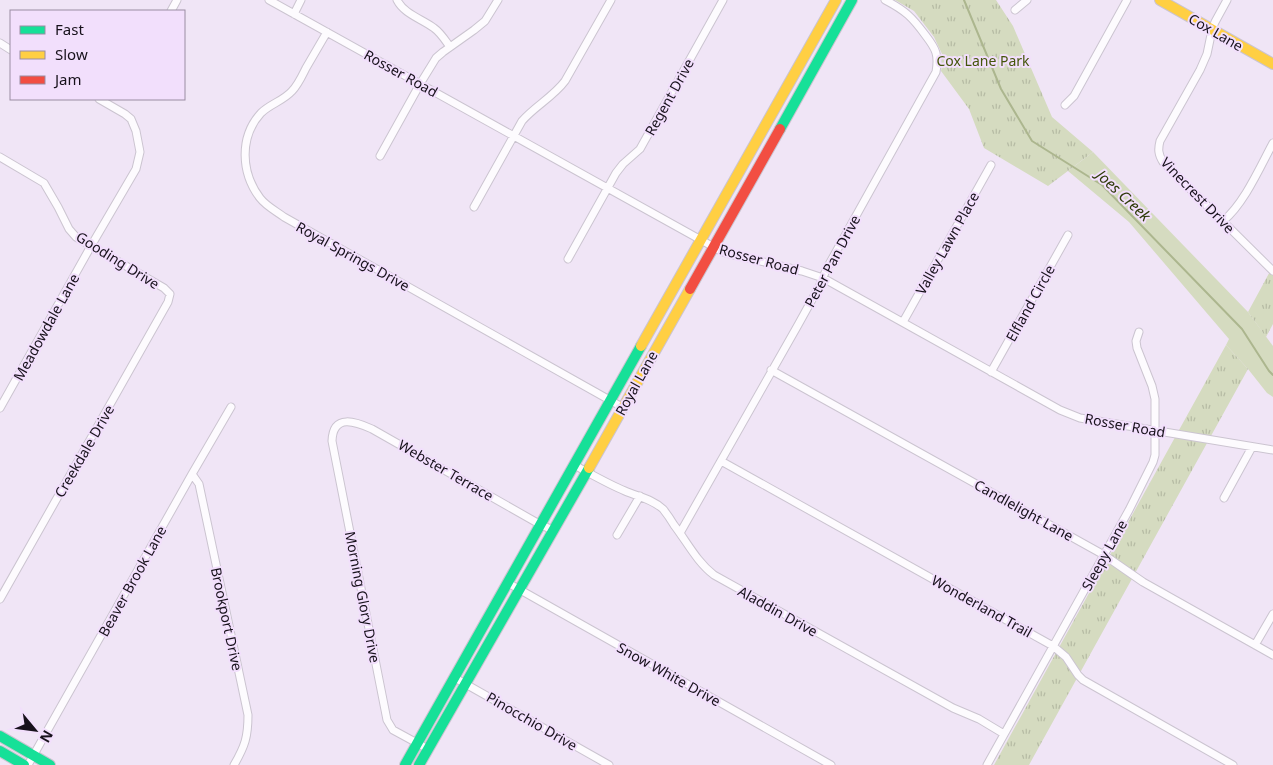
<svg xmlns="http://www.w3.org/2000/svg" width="1273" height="765" viewBox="0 0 1273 765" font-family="'Noto Sans',sans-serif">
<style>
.green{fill:#d5dbc0}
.park{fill:url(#park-tufts)}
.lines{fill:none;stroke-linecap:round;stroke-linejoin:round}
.stream{stroke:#acb68e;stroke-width:2}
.street-casing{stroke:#cbc4d0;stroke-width:9}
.fast-casing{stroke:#cbc4d0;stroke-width:12}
.slow-casing{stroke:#cbc4d0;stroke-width:12}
.jam-casing{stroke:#cbc4d0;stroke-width:12}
.street{stroke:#fdfbfe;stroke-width:7}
.fast{stroke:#16e098;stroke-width:10}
.slow{stroke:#ffcf43;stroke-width:10}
.jam{stroke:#f24e42;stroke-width:10}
.labels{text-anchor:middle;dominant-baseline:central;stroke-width:4;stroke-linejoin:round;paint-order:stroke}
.street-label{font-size:14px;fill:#17111b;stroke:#f2dffc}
.park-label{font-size:14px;fill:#45560b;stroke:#f2dffc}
.water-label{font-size:15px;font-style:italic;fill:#2e3b08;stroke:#f2dffc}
</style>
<defs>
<pattern id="park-tufts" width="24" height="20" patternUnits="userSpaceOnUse" patternTransform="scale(1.25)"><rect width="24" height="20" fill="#d5dbc0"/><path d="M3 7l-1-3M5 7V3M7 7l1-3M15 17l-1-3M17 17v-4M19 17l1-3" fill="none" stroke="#b6bba4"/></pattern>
</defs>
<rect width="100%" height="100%" fill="#f0e5f6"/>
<!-- green -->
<path class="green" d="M1093,152L1248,312L1273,346V397L1267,393L1248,369L1226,345L1229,339L1129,222L1068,171Z"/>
<!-- park -->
<path class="park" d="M895,0H996L1013,26L1052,117L1093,152L1048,186L984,148L969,109L941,71L942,65V54L934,37L914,11Z
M1273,266V324L1266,337L1248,312Z
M1226,345L1248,369L1029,765H994Z"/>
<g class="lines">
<!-- stream -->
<path class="stream" d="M964,0L1001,89L1032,141L1102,185L1242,329L1269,371L1273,375"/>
<!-- street casing -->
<g class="street-casing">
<path id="street" d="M269,0L719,250L726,253L802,271L823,278L1060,410L1080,418L1273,450
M397,0C404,14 422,19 434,28C441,33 445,40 450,47
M1227,0L1215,22L1212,30L1207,54L1200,70L1160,141C1158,149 1158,154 1163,162L1273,271
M1015,10L1027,0
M171,11L177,0
M294,14L301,0
M327,32C320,44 313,56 306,68C302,76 298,85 292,91C283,101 270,104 261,113C239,137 241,173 260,198C266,206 276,211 284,217L622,407
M0,43L11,50
M1065,105L1074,96L1127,0
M380,156L420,84L436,58L443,52L474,30L485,21L498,0
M0,157L44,183L58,207L69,229L76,237L164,288L170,294L168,302L0,599
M474,207L522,121C535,106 553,97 565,81L611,0
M1223,221C1244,204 1260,167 1273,143
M568,259L616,173L623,164L640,149L723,0
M903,322L991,165
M771,370L1104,555L1143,582L1273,655
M991,372L1068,235
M0,408L91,246L136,169L140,152L136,131L131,119L125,114L99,99
M721,461L1053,646L1066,657L1078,675L1083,680L1233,765
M574,465C591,474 608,484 625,491C639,497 652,499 663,509C667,514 671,520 674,525C687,542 697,562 714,575L953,708L979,719L1004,734
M192,474L199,484L248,715C248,737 245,746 234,765
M1224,498L1252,447
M680,533L798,325L819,287L827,268L936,72C939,55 936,49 926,36C912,17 906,11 885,0
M617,535L640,496
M508,583L831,765
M1255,645L1273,614
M455,678L609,765
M428,749L393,730L387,720L332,441C333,413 356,422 372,429L541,525L553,530
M28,765L192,474L231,407
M987,765L1129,510L1153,462L1155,455V399L1152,386L1137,348L1136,341L1139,332"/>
</g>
<!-- fast casing -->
<g class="fast-casing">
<path id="fast" d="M780,129L852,0
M0,736L50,765
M0,751L24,765
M405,765L641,346
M419,765L589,468"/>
</g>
<!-- slow casing -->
<g class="slow-casing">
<path id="slow" d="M1160,0L1273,64
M641,346L836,0
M589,468L690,289"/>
</g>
<!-- jam casing -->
<g class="jam-casing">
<path id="jam" d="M690,289L780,129"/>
</g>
<!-- street -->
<use href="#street" class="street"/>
<!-- fast -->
<use href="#fast" class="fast"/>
<!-- slow -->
<use href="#slow" class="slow"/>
<!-- jam -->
<use href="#jam" class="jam"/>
</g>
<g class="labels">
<!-- street labels -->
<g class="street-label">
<text transform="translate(1216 32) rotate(30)">Cox Lane</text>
<text transform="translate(401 73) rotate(29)">Rosser Road</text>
<text transform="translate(669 97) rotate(-61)">Regent Drive</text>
<text transform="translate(1198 195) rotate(46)">Vinecrest Drive</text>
<text transform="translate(947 243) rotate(-61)">Valley Lawn Place</text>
<text transform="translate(353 256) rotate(29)">Royal Springs Drive</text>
<text transform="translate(759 259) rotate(15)">Rosser Road</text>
<text transform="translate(118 260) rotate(32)">Gooding Drive</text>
<text transform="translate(832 261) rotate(-62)">Peter Pan Drive</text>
<text transform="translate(1030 303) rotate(-61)">Elfland Circle</text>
<text transform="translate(46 327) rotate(-61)">Meadowdale Lane</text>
<text transform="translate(636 383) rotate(-61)">Royal Lane</text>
<text transform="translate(1125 425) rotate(10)">Rosser Road</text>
<text transform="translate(84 451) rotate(-60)">Creekdale Drive</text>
<text transform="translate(446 470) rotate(30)">Webster Terrace</text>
<text transform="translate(1024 510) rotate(29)">Candlelight Lane</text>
<text transform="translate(1104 555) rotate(-61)">Sleepy Lane</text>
<text transform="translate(132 581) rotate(-61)">Beaver Brook Lane</text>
<text transform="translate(363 597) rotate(79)">Morning Glory Drive</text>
<text transform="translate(982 606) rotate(29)">Wonderland Trail</text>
<text transform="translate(778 611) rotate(29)">Aladdin Drive</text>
<text transform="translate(227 619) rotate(78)">Brookport Drive</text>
<text transform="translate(669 674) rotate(29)">Snow White Drive</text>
<text transform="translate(532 721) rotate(30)">Pinocchio Drive</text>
</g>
<!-- park labels -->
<g class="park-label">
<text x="983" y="60">Cox Lane Park</text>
</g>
<!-- water labels -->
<g class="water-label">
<text transform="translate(1124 195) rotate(43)">Joes Creek</text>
</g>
</g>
<!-- legend -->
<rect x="10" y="10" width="175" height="90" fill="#f2dffc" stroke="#9a8da2"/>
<rect x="20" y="26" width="25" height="8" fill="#16e098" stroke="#9a8da2"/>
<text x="55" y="35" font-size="15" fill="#17111b">Fast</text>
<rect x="20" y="51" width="25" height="8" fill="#ffcf43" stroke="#9a8da2"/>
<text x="55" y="60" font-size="15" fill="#17111b">Slow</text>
<rect x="20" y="76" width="25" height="8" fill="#f24e42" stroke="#9a8da2"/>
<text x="55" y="85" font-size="15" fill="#17111b">Jam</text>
<!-- north arrow -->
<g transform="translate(35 730) rotate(119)" stroke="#f2dffc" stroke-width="4" paint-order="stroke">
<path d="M0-4L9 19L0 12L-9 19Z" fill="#17111b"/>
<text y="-8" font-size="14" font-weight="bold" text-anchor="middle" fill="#17111b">N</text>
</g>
</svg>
